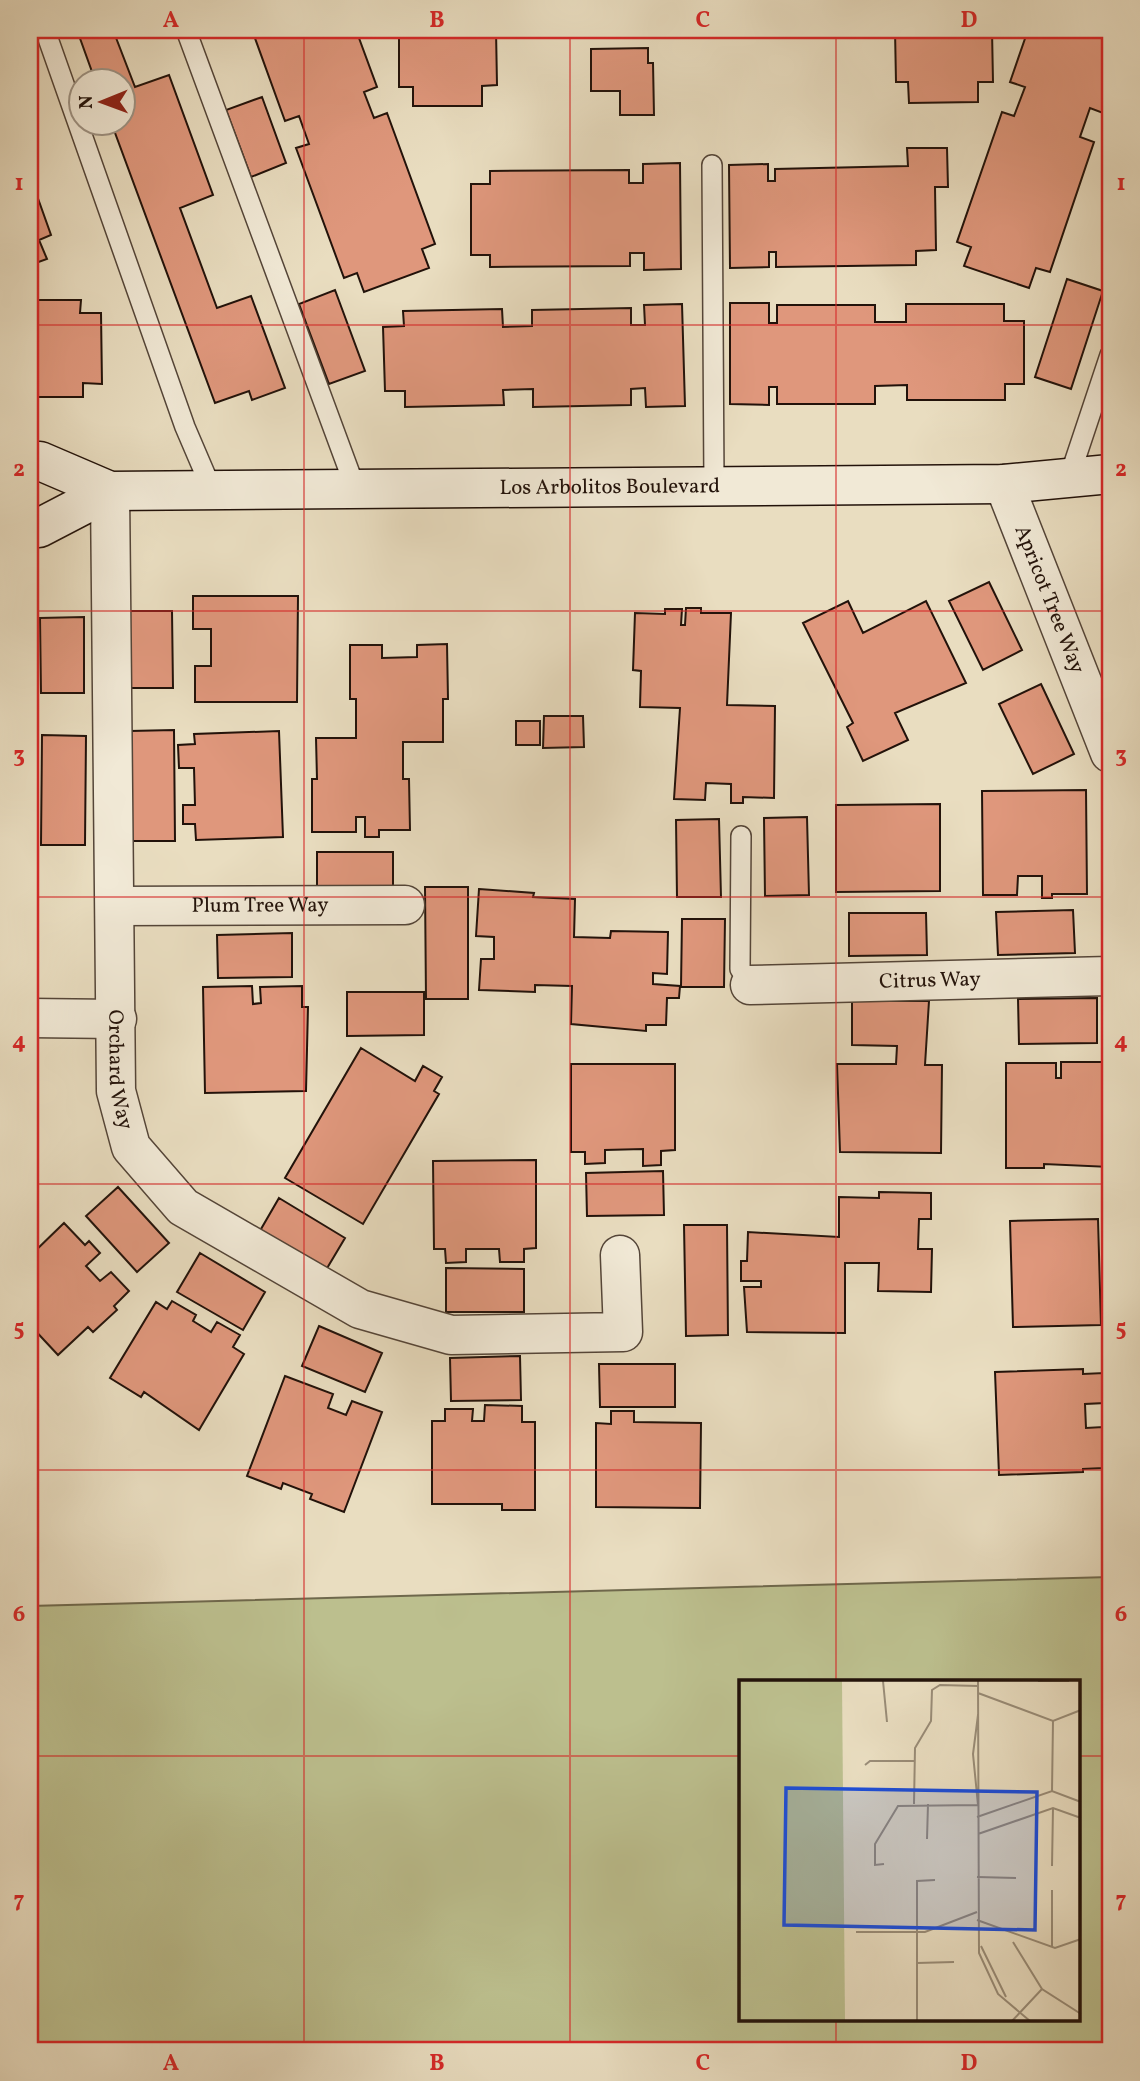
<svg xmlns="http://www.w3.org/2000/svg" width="1140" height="2081" viewBox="0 0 1140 2081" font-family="Vollkorn,serif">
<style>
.green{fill:#bcbf8e;stroke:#6f684c;stroke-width:2;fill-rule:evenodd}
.building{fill:#df977c;stroke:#22120a;stroke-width:2}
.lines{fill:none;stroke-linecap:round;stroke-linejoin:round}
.lane-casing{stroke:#544538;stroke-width:22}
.street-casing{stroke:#544538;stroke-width:41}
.secondary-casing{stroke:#22120a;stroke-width:41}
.lane{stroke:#f1e9d6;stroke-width:19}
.street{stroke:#f1e9d6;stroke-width:38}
.secondary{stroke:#f1e9d6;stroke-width:38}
.grid{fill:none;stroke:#d62828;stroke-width:2;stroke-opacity:0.55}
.labels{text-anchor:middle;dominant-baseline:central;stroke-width:5;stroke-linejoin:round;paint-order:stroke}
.street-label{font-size:21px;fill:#22120a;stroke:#f1e9d6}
.inset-road{fill:none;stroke:#998c77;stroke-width:2}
.view{fill:#1d4ed8;fill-opacity:0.15;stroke:#1d4ed8;stroke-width:3.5}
.inset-edge{fill:none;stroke:#22120a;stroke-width:3.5}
.neatline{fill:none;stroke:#d62828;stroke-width:2.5}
.grid-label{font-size:23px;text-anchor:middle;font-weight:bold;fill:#d62828}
</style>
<rect width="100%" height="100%" fill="#e9ddc0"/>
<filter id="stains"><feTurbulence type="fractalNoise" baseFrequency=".00286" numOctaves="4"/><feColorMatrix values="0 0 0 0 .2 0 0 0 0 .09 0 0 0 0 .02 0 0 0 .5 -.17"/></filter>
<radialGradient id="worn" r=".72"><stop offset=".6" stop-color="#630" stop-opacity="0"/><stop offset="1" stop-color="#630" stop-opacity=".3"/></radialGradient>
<!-- green -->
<path class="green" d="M1110,1577V2051H30V1606ZM741,1682H1079V2020H741Z"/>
<!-- building -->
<path class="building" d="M77,30H113L135,87L169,75L213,195L180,208L217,308L251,296L285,388L252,400L249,391L215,403L111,122H122V80H95Z
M252,30H356L377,87L364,92L374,118L387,113L435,244L422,249L429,268L364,292L357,273L344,278L296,148L309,144L299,116L285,121Z
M399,30H496L497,85L482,86V106H413V87H399Z
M895,30H992L993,82H978V102L909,103L908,82H896Z
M1028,30H1110V91L1103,113L1090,108L1080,137L1094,142L1050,272L1036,268L1029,288L964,266L971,247L957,242L1002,112L1014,116L1025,87L1010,82Z
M648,48V63H653L654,115H620V91H591V49Z
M262,97L286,163L251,177L226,110Z
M907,148H947L948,187H935L936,250L916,251V265L776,267V252H769V267L730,268L729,165L768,164V181H775V169L908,166Z
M680,163L681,269L644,270V253H630V266L490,267V255H471V184H490V171L629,170V183H643V164Z
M30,176L51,235L39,240L47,259L30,265Z
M1067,279L1103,291L1071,389L1035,377Z
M335,290L365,371L329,384L299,304Z
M30,300H81L80,313H101L102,384L83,383V397H30Z
M730,303H769V323H777V305H875V322H906V304H1004V321H1024V384H1005V400H907V385L875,386V404H777V387H769V405L730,404Z
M682,304L685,406L646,407L645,388L631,389V405L533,407V389L503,390L504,405L405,407V391H385L383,327L404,326L403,311L502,309L503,327L532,326V310L631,308V325H645L644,305Z
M989,582L1022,650L983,670L949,601Z
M193,596H298L297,702H195V666H211V629H193Z
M848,601L863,633L926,601L966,683L895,713L908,740L863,761L847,727L853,723L803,623Z
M686,608H701V613H731L727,705L775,706L774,798L743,797V803H731V784L706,783L705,800L674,799L680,708L640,707L641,671L633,670L635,613L665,614V609H682L681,625H685Z
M130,611H172L173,688H130Z
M84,617V693H41L40,618Z
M447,644L448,699H443V742H403V779H409L410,830H379V837H365V817H356V832H312V779H317L316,738H356V699H350V645H382V658L417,657V645Z
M1041,684L1074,754L1033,774L999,704Z
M544,716H583L584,747L543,748Z
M516,721H540V745H516Z
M174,730L175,841H132L130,731Z
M279,731L283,837L196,840L195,824H183V805H195L194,768H179L178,745L195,744L194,734Z
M42,735L86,736L85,845H41Z
M1086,790L1087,894H1052V898H1042V876H1018L1017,895H983L982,791Z
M940,804V891L836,892V805Z
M807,817L809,895L765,896L764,818Z
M719,819L721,897H677L676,820Z
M317,852H393V897H317Z
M30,861H36V947H30Z
M425,887H468V999H426Z
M479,889L534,893L533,897L575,899L574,937L610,938L611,931L668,932L667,974L653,973V984L680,986L679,998H667L666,1025H646V1031L571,1024L572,986L535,985V992L479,990L481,959H494V937L476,936Z
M1073,910L1075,953L998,955L996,912Z
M849,913H926L927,955L849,956Z
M682,919H725L724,987H681Z
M292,933V977L218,978L217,935Z
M252,986L253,1004L261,1003L260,987L302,986V1007H308L306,1091L205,1093L203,987Z
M347,992H424V1035L347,1036Z
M1097,998V1043L1019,1044L1018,999Z
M852,1001H929L925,1065H942L941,1153L840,1152L837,1064H896L897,1046L852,1045Z
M361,1048L415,1081L423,1066L442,1077L434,1091L439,1094L363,1224L285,1178Z
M1061,1062H1110V1167L1044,1164V1168H1006V1063H1056V1078H1061Z
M571,1064H675V1150L661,1151V1165L643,1166V1149L605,1150V1163L585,1164V1152H571Z
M536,1160V1248L524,1249V1262H500L499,1249H466V1262L446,1263L445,1249H434L433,1161Z
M663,1171L664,1215L587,1216L586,1173Z
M118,1187L169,1243L137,1272L86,1216Z
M879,1192L931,1193V1219H919L918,1249H932L931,1292L878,1291L879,1263H845V1333L747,1332L744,1287H761V1281H741V1261H747L748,1232L839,1237V1197L879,1198Z
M279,1198L345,1238L323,1275L257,1236Z
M1098,1219L1101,1325L1013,1327L1010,1221Z
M64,1223L85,1245L89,1241L100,1253L86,1266L100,1281L111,1272L129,1291L114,1306L117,1310L93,1332L88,1327L58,1355L30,1325V1256Z
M684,1225H727L728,1335L686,1336Z
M200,1253L265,1292L243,1330L177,1292Z
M446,1268L524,1269V1312H446Z
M172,1301L196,1315L193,1321L211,1332L217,1322L240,1335L233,1347L244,1354L199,1430L144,1392L141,1397L110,1378L156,1302L167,1309Z
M319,1326L382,1353L365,1392L302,1366Z
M520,1356L521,1400L451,1401L450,1358Z
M599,1364H675V1407H600Z
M1083,1369V1374L1104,1373L1105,1403L1085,1404L1086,1428L1103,1427L1104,1468L1083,1469V1472L999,1475L995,1372Z
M285,1376L333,1394L328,1408L346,1415L352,1401L382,1412L344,1512L310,1499L312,1494L283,1483L281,1489L247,1476Z
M30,1400H31L33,1435H30Z
M485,1405L522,1406V1422H535V1510H502V1504H432V1421H445V1409H473L472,1421H484Z
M611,1411H634V1422L701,1423L700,1508L596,1507V1423L611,1424Z
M30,1447V1467H33L34,1503H30Z"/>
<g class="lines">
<!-- lane casing -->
<g class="lane-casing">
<path id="lane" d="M45,30L185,427L212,490
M186,30L355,487
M712,165L714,484
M1069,478L1110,355
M741,836L740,969L750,985"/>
</g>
<!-- street casing -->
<g class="street-casing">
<g id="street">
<path id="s1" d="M1004,484L1110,753"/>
<path id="s2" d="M110,491L116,1091L131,1147L183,1207L360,1309L451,1335L623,1332L620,1255"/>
<path id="s3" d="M115,906L405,905"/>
<path id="s4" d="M750,985L1110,976"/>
<path d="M30,1018L117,1019"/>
</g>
</g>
<!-- secondary casing -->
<g class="secondary-casing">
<g id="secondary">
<path id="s5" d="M30,462L40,461L110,491L1004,484L1110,474"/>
<path d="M30,528H39L110,491"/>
</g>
</g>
<!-- lane -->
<use href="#lane" class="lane"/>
<!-- street -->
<use href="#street" class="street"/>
<!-- secondary -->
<use href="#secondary" class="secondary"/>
</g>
<!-- grid -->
<path class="grid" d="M304,30V2051M570,30V2051M836,30V1682M30,325H1110M30,611H1110M30,897H1110M30,1184H1110M30,1470H1110M30,1756H741M1079,1756H1110M836,2020V2051"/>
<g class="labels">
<!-- street labels -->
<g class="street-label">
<text stroke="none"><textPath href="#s5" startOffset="586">Los Arbolitos Boulevard</textPath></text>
<text stroke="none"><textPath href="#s1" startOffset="124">Apricot Tree Way</textPath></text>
<text stroke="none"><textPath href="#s3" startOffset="145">Plum Tree Way</textPath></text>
<text stroke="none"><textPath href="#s4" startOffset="180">Citrus Way</textPath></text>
<text stroke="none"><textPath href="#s2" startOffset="579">Orchard Way</textPath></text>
</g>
</g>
<!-- overview -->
<g transform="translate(739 1680)">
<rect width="341" height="341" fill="#e9ddc0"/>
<path d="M0,1H103L106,341H0Z" fill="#bcbf8e"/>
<path class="inset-road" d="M144,1L148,42M239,1L240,273L259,314L291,341M299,1H330M239,13L314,41L342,30M126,85L131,81H176M313,111L314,41M175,124L176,68L192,41L193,10L201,5L239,6M239,125L234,74L239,35M238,137L313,111L342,122M239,154L314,128L342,138M188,159L189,124M145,184L136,185V164L159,126L239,125M313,186L314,128M238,197L277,198M313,210V267M238,240L316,268L342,259M117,252H186L238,232M274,262L303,309L342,334M242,266L267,317M178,283L215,282M178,341V201L196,200M273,341L303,309"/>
<path class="view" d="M47,108L298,112L296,250L45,245Z"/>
<rect width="341" height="341" class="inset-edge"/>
</g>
<!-- margin -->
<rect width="1140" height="2081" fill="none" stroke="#e9ddc0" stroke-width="77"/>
<!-- north arrow -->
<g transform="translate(102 102) rotate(269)"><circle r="33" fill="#f1e9d6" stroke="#9e9384" stroke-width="2"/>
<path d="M0-5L12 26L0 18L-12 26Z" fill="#8f2418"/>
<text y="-10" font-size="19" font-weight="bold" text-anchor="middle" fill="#22120a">N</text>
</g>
<rect x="38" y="38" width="1064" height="2004" class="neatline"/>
<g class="grid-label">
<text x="171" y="27">A</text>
<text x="437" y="27">B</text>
<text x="703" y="27">C</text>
<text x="969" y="27">D</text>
<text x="19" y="190">1</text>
<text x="1121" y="190">1</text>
<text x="19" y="476">2</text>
<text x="1121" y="476">2</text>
<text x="19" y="762">3</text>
<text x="1121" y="762">3</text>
<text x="19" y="1048">4</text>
<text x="1121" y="1048">4</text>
<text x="19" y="1335">5</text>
<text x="1121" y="1335">5</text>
<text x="19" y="1621">6</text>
<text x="1121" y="1621">6</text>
<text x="19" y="1907">7</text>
<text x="1121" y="1907">7</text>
<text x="171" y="2070">A</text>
<text x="437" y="2070">B</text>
<text x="703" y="2070">C</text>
<text x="969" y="2070">D</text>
</g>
<rect width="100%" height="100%" filter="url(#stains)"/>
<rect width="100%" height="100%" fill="url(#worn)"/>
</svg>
